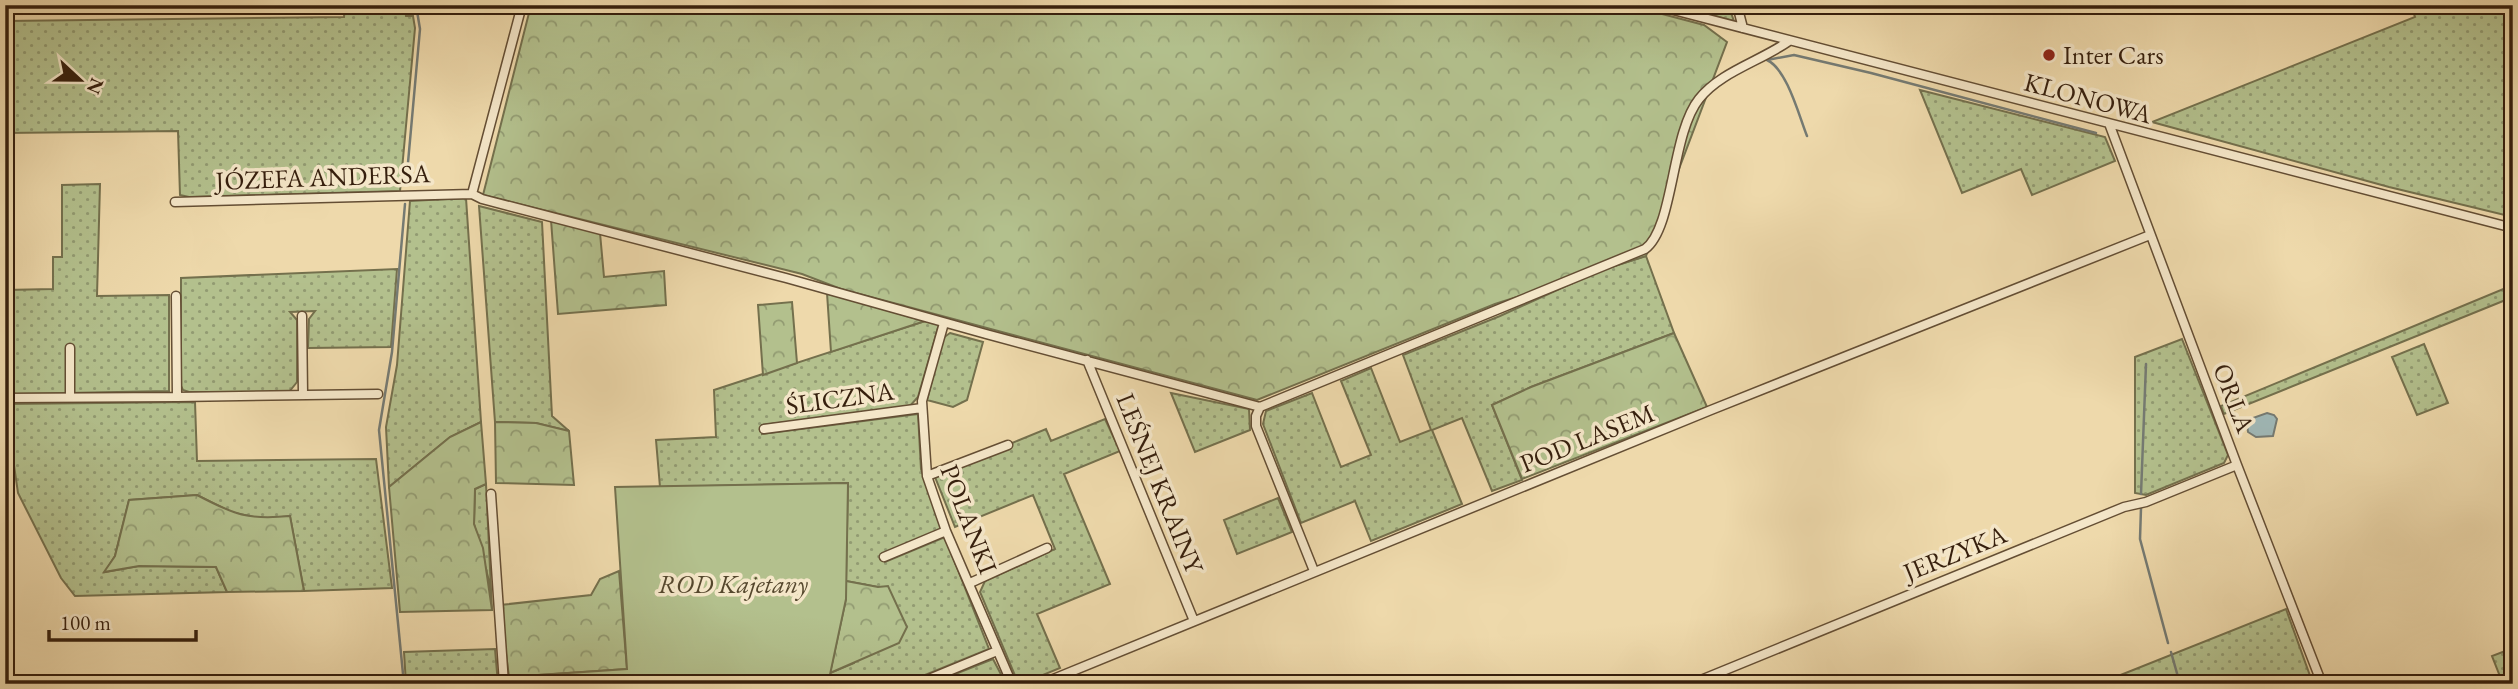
<svg xmlns="http://www.w3.org/2000/svg" width="2518" height="689" viewBox="0 0 2518 689" font-family="'EB Garamond',serif">
<style>
.grass{fill:url(#grass-dots);stroke:#74704d;stroke-width:2}
.forest{fill:url(#forest-crowns);stroke:#74704d;stroke-width:2}
.garden{fill:#b3c08d;stroke:#74704d;stroke-width:2}
.water{fill:#9fb7b6;stroke:#757a72;stroke-width:2}
.lines{fill:none;stroke-linecap:round;stroke-linejoin:round}
.stream{stroke:#757a72;stroke-width:2.5}
.street-casing{stroke:#644e34;stroke-width:11}
.street{stroke:#f4e6c8;stroke-width:8}
.poi-dot{fill:#8f2418;stroke:#f4e6c8;stroke-width:2.5}
.labels{text-anchor:middle;dominant-baseline:central;stroke-width:7;stroke-linejoin:round;paint-order:stroke}
.poi-label{font-size:26px;fill:#361f0d;stroke:#f4e6c8;text-anchor:start}
.street-label{font-size:26px;fill:#361f0d;stroke:#f4e6c8}
.park-label{font-size:26px;font-style:italic;fill:#55472d;stroke:#f4e6c8}
</style>
<defs>
<pattern id="grass-dots" width="8" height="8" patternUnits="userSpaceOnUse" patternTransform="scale(1.75)"><rect width="8" height="8" fill="#b3c08d"/><path d="M2 2h.1M6 6h.1" fill="none" stroke="#929b72" stroke-width="1.8" stroke-linecap="round"/></pattern>
<pattern id="forest-crowns" width="20" height="18" patternUnits="userSpaceOnUse" patternTransform="scale(1.75)"><rect width="20" height="18" fill="#b3c08d"/><path d="M2 6a3 3 0 1 1 6 0M12 15a3 3 0 1 1 6 0" fill="none" stroke="#929b72"/></pattern>
</defs>
<rect width="100%" height="100%" fill="#eed9ab"/>
<filter id="stains"><feTurbulence type="fractalNoise" baseFrequency=".00286" numOctaves="4"/><feColorMatrix values="0 0 0 0 .2 0 0 0 0 .09 0 0 0 0 .02 0 0 0 .5 -.17"/></filter>
<radialGradient id="worn" r=".72"><stop offset=".6" stop-color="#630" stop-opacity="0"/><stop offset="1" stop-color="#630" stop-opacity=".3"/></radialGradient>
<!-- grass -->
<path class="grass" d="M345,5H405L406,16H413L415,28L400,191L189,197L180,195L178,131L5,133V21L344,17Z
M1675,5H1728L1734,21Z
M2411,5H2513V217L2389,187L2152,122L2415,17Z
M1920,90L2105,137L2115,161L2032,195L2021,169L1962,193Z
M100,184L97,296L169,295V391L16,394L5,391V290L53,289V257H62V185Z
M466,198L481,422L450,437L389,487L386,427L397,365L410,201Z
M479,206L542,222L552,416L569,431L536,423L495,422Z
M1646,256L1674,333L1531,387L1492,405L1522,480L1492,491L1462,418L1432,430L1462,504L1371,541L1355,501L1301,523L1263,424L1266,411L1312,393L1341,467L1371,455L1341,381L1371,368L1400,442L1431,430L1403,355L1500,316L1599,271Z
M397,269L391,347L308,348L309,319L315,311L290,312L297,320V382L289,392H189L183,390L181,386V278Z
M2513,285V297L2224,414L2221,406Z
M925,321L939,324L918,397L909,407L762,425V434L918,414L921,469L942,529L881,554L885,562L945,537L989,649L903,684H828L830,673L854,663L878,587L846,581L848,483L660,487L656,440L716,437L714,390Z
M950,333L983,342L967,400L953,407L927,400L943,338Z
M2182,339L2228,455L2224,463L2146,495L2135,493V357Z
M2424,344L2448,403L2417,415L2392,357Z
M1171,393L1249,409L1250,430L1195,452Z
M195,402L197,461L376,459L392,588L304,591L290,516L262,519L231,512L197,495L129,500L115,556L105,572L139,566L216,567L227,592L75,596L61,578L18,493L5,404Z
M1105,419L1120,451L1064,474L1110,584L1037,614L1060,668L1026,682L1016,678L980,592L985,581L1055,549L1033,495L955,527L935,477L1010,447L1012,443L1046,429L1051,441Z
M486,484L492,610L489,581L474,524L475,489Z
M1278,498L1292,532L1237,554L1224,520Z
M2286,609L2313,684H2098Z
M2513,648V684H2503L2492,656Z
M495,649L498,684H406L404,652Z
M993,659L1006,684H930Z"/>
<!-- forest -->
<path class="forest" d="M531,5H1628L1704,25L1727,42L1646,256L1495,304L1257,400L841,289L802,274L483,195Z
M551,220L600,233L604,277L664,271L666,305L558,314Z
M827,293L925,321L831,352Z
M792,302L797,363L763,375L758,305Z
M1674,333L1707,407L1522,479L1492,405L1531,387Z
M481,422L486,484L475,489L474,524L483,548L492,610L400,612L389,487L450,437Z
M495,422L536,423L569,431L574,485L496,483Z
M197,495C235,515 247,520 290,516L304,591L227,592L216,567L139,566L104,572L115,556L129,500Z
M619,571L627,669L509,677L500,605L591,595L600,579Z
M846,581L878,587L888,586L907,627L899,643L830,673L846,599Z"/>
<!-- garden -->
<path class="garden" d="M848,483L846,599L828,684H509V677L627,669L615,487Z"/>
<!-- water -->
<path class="water" d="M2267,413L2274,415L2277,419L2273,436L2256,437L2248,432L2247,425L2250,419Z"/>
<g class="lines">
<!-- stream -->
<path class="stream" d="M1807,136C1799,116 1787,69 1767,60L1794,55L1871,73L2096,133
M406,185L420,29L416,5
M2141,494L2146,364
M2141,508L2140,539L2168,643
M2171,652L2180,684
M404,684L379,430L392,352L405,204"/>
<!-- street casing -->
<g class="street-casing">
<path id="street" d="M1654,5L2513,228
M1737,5L1743,28
M2110,126L2237,465L2322,684
M472,194L522,5
M175,202L472,194L482,199L786,278L986,334L1260,407L1645,249C1674,228 1671,134 1699,99C1720,72 1761,61 1789,41
M176,296L177,397L378,394
M302,316L303,394
M944,323L922,401L927,476L946,531L1012,684
M70,348V396
M1087,360L1194,621
M5,398L177,397
M1260,407L1256,416V426L1314,571
M764,429L922,408
M927,476L1008,445
M491,494L504,684
M884,557L946,531
M970,583L1047,548
M917,684L997,651
M1041,684L1711,410L2150,235
M1691,684L2124,507L2146,502L2237,465"/>
</g>
<!-- street -->
<use href="#street" class="street"/>
</g>
<!-- markers -->
<circle class="poi-dot" cx="2049" cy="55" r="7"/>
<g class="labels">
<!-- poi labels -->
<g class="poi-label">
<text x="2063" y="55">Inter Cars</text>
</g>
<!-- street labels -->
<g class="street-label">
<text transform="translate(2088 98) rotate(15)">KLONOWA</text>
<text transform="translate(323 177) rotate(-2)">JÓZEFA ANDERSA</text>
<text transform="translate(840 398) rotate(-8)">ŚLICZNA</text>
<text transform="translate(2234 398) rotate(69)">ORLA</text>
<text transform="translate(1587 438) rotate(-22)">POD LASEM</text>
<text transform="translate(1160 483) rotate(68)">LEŚNEJ KRAINY</text>
<text transform="translate(969 519) rotate(69)">POLANKI</text>
<text transform="translate(1955 553) rotate(-22)">JERZYKA</text>
</g>
<!-- park labels -->
<g class="park-label">
<text x="733" y="584">ROD Kajetany</text>
</g>
</g>
<!-- margin -->
<rect width="2518" height="689" fill="none" stroke="#eed9ab" stroke-width="28"/>
<rect x="7" y="7" width="2504" height="675" fill="none" stroke="#361f0d" stroke-width="3.5"/>
<rect x="14" y="14" width="2490" height="661" fill="none" stroke="#361f0d" stroke-width="2"/>
<!-- north arrow -->
<g transform="translate(80 80) rotate(112)" stroke="#f4e6c8" stroke-width="5" paint-order="stroke">
<path d="M0-5L12 26L0 18L-12 26Z" fill="#361f0d"/>
<text y="-10" font-size="19" font-weight="bold" text-anchor="middle" fill="#361f0d">N</text>
</g>
<!-- scale -->
<path d="M49 630v10h147v-10" fill="none" stroke="#361f0d" stroke-width="3.5"/>
<text x="60" y="630" font-size="21" fill="#361f0d" stroke="#f4e6c8" stroke-width="5" paint-order="stroke">100 m</text>
<rect width="100%" height="100%" filter="url(#stains)"/>
<rect width="100%" height="100%" fill="url(#worn)"/>
</svg>
